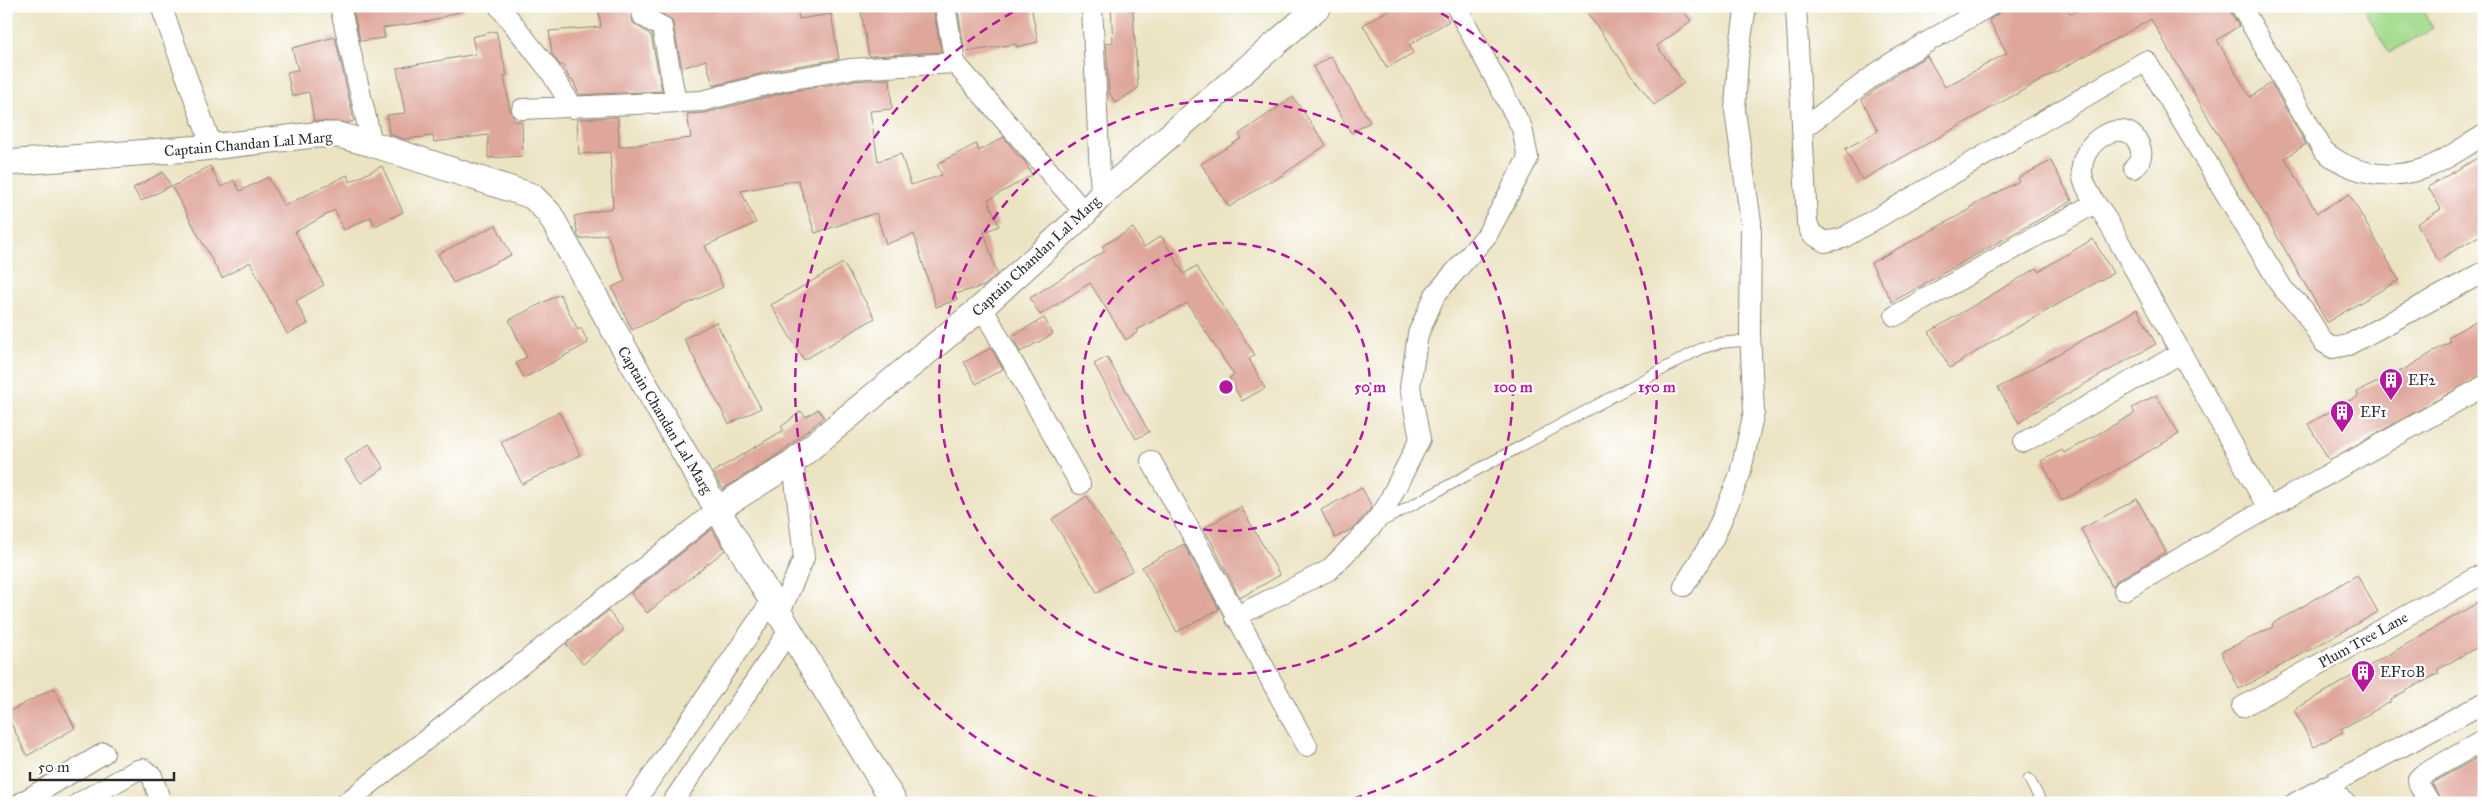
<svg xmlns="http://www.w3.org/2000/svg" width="2490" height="809" viewBox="0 0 2490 809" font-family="'IM FELL Great Primer',serif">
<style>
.green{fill:#a3dc8e;stroke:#67845c}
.building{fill:#dfa79c}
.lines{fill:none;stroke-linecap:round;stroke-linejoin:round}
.service-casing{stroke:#8c8777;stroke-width:12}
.minor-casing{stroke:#8c8777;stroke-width:22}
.tertiary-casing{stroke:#8c8777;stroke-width:27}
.service{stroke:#fff;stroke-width:10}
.minor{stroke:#fff;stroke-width:20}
.tertiary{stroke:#fff;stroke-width:25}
.ring{fill:none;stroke:#b5179e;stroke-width:2.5;stroke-dasharray:9 6}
.labels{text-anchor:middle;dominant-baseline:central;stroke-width:4.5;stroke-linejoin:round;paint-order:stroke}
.street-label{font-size:15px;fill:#2b2b2b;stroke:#fff}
.poi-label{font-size:15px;fill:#2b2b2b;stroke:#fff;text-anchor:start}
.centre{fill:#b5179e;stroke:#fff;stroke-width:2.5}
.ring-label{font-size:15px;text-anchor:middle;font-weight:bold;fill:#b5179e;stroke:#fff;stroke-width:4.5;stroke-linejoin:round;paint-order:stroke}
</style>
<rect width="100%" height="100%" fill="#fff"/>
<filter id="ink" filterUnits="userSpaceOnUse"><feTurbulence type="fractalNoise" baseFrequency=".02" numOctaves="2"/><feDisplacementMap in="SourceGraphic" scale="10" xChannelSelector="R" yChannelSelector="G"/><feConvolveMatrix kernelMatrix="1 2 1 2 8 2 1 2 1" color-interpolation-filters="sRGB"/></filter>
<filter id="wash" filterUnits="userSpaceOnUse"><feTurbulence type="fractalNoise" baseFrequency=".0096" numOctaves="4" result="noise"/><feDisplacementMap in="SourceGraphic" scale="20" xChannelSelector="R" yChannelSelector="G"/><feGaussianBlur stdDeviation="1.12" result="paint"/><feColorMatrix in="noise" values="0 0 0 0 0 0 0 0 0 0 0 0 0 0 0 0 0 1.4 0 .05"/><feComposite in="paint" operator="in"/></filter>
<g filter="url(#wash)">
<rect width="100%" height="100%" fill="#ece3c3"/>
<!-- green -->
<path class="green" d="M2362,6H2420L2433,28L2389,53Z"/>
<g id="blocks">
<!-- building -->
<path class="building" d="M352,6H464V10L431,21L383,28L385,38L360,41Z
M598,6H630L633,23L651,35L662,91L579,95L573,80H570L563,65H560L552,54L549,31L601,27Z
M654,6H797L799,19L831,14L839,59L779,69L713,86L706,60L682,68L672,20L654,9Z
M957,6H1031L1038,42L1017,47L1016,44L965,52Z
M1111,6H1128V10H1133L1138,88L1116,103L1109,93L1106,43L1113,42Z
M1396,6H1440L1449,21L1409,45L1413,53L1387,68L1363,25Z
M1582,6H1680L1691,21L1657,46L1684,83L1654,105Z
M2009,6H2066L2071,14L2083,6H2227L2239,26L2217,40L2250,97L2271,83L2306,144L2285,158L2317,213L2349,194L2399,280L2327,322L2151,19L1862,180L1845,149L1878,131L1862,100L1895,75L1927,56L1945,87L2007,53L1989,20Z
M933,7L941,52L869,56L861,12Z
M496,31L507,75L504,76L510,110L515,121H522L523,156L488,158V135L434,142L433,136L404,139L389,134L387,115L405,113L397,68L476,54L472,37Z
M335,37L354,121L347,123L314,121L309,92L292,96L287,72L298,70L292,48Z
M1331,56L1370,122L1351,133L1313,67Z
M890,79L892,109L870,111L878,161L901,154L911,185L942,175L937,164L976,144L979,151L1004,137L1018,156L1024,160L1032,175L988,200L999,226L984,232L997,274L984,286L955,294L957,300L936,307L914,234L886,244L876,213L815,233L798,180L741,191L756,223L705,246L723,287L632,330L612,287L625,281L607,234L580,239L578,236L574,216L613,208L610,152L579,154L577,119L618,117L619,147L691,138L687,114L705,113L783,93L851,81Z
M1293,97L1326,145L1272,182L1271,180L1229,207L1201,164L1242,138L1239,134Z
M2484,154V233L2438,260L2417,224L2441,209L2428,187Z
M2051,161L2072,201L1892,302L1871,263L1971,209L1970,207L2019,181L2018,178Z
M210,166L221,187L234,180L240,191L268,177L284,206L347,175L350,182L382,166L403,212L375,226L371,217L344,230L335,210L295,232L324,285L296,301L308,324L287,334L250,262L222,278L172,187Z
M163,172L171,186L141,201L133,188Z
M496,225L511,255L453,283L438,254Z
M1133,228L1144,247L1161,236L1184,274L1196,266L1255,355L1249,359L1265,388L1242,401L1229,378L1234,375L1187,303L1137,330L1138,332L1126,340L1090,283L1040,315L1030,298L1105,251L1102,246Z
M2093,239L2113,273L1995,340L1950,368L1929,332L2037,268L2039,271Z
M843,263L875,318L804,360L771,305Z
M560,294L578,330L581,328L588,343L524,378L516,363L527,357L509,320Z
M2137,309L2156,344L2031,414L2019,423L1998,388Z
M2484,316V374L2329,460L2308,424L2358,396L2357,392L2403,370L2450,342L2448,337Z
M1044,318L1053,334L1020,352L1012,336Z
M716,322L761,408L729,424L684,339Z
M991,348L1003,369L976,384L964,362Z
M1107,357L1149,432L1136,439L1094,364Z
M2156,395L2179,434L2062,501L2041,461L2062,450L2064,453L2135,413L2132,408Z
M818,409L824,417L777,455L723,489L713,472L784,430L781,427L801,411L806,417Z
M559,412L580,455L522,484L501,442Z
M369,444L384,468L361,483L345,460Z
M1362,488L1372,507L1354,528L1335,538L1321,510Z
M1087,496L1133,570L1097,592L1052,519Z
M2137,499L2166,552L2118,580L2112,587L2081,529Z
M1241,507L1280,575L1240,598L1204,528Z
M712,529L725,550L647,613L631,593Z
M1184,544L1219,609L1177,632L1142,567Z
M2357,575L2378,612L2239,689L2221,652L2273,627L2272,624Z
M2484,599V643L2437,670L2439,673L2391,699L2392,701L2341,729L2343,732L2314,747L2294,710Z
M608,611L624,630L583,664L566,644Z
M54,688L75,728L27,756L6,713Z
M2484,754V803H2442L2432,783Z"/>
</g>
</g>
<g filter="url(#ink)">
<use href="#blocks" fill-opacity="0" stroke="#8c8777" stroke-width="1"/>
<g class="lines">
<!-- service casing -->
<g class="service-casing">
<path id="service" d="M1381,522L1700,349L1720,343L1751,340
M2029,779L2042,803"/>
</g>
<!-- minor casing -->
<g class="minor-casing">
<path id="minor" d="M161,6L212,147
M340,6L372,144
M499,6L550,71L573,108
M642,6L643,16L662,27L676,102
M945,6L955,63L1085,213
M1092,6L1101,195
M1796,6L1807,222L1811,233L1825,242L1843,238L2146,61L2283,289L2303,309L2323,342L2333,348L2348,345L2484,272
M2241,6L2323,150C2353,176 2394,181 2431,166C2449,158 2467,145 2484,135
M522,109L702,101L781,81L850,69L955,63
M1802,129L1888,65L1989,6
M2095,203C2091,195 2085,187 2083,178C2074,143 2127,110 2140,147C2143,155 2140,162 2134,168
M982,307L1080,484
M1895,316L2095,203L2103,213L2268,508
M2024,442L2181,353
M1151,461C1205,555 1254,651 1307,746
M1684,586L1713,539L1727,507L1740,474L1754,412L1750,333L1751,222L1735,111L1738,58L1746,6
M2124,590L2484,386
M779,614L804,558L793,462
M1235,617L1329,570L1371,527L1385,509L1420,439L1410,387L1418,334L1435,295L1487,235L1528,158L1522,128L1456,6
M2242,707L2484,573
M2326,786L2346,803
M21,803L104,753
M79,803L137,770L143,769L152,776L161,803
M346,803L718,509
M634,803L771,602
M672,803L789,631
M2295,803L2484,703
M2430,803L2419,785L2418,779L2422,775L2484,740"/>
</g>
<!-- tertiary casing -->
<g class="tertiary-casing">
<path id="tertiary" d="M6,163L202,148L314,135H338L372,144L532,196L549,213C658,413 775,609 895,803
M718,509L793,462L982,307L1085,213L1101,195L1319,6"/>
</g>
<!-- service -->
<use href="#service" class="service"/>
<!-- minor -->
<use href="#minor" class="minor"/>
<!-- tertiary -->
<use href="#tertiary" class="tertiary"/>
</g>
</g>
<!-- distance rings -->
<g class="ring">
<circle cx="1226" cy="387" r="144"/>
<circle cx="1226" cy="387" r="287"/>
<path d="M1111 802A431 431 0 0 1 1024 6M1428 6A431 431 0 0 1 1341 802"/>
</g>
<!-- icons -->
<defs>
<g id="building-pin" transform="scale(1.25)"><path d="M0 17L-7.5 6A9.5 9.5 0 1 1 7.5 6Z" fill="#b5179e" stroke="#fff"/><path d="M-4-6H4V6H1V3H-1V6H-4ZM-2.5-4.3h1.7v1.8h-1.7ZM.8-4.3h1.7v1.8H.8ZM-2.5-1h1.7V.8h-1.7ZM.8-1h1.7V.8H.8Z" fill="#fff"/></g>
</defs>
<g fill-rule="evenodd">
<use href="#building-pin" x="2391" y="380"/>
<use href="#building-pin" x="2342" y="412"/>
<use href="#building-pin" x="2363" y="672"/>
</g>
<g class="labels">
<!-- street labels -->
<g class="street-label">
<text transform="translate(248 144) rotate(-5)">Captain Chandan Lal Marg</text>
<text transform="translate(1036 256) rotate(-43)">Captain Chandan Lal Marg</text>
<text transform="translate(665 420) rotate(59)">Captain Chandan Lal Marg</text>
<text transform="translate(2363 640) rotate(-29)">Plum Tree Lane</text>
</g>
<!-- poi labels -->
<g class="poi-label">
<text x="2408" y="380">EF2</text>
<text x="2360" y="412">EF1</text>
<text x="2380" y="672">EF10B</text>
</g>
</g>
<circle cx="1226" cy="387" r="8" class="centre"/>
<g class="ring-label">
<text x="1370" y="392">50 m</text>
<text x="1513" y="392">100 m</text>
<text x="1657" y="392">150 m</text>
</g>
<!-- margin -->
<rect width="2490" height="809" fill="none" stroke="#fff" stroke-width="25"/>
<!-- scale -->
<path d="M30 772v8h144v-8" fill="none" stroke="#2b2b2b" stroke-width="2.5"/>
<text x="38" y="772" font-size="15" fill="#2b2b2b" stroke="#ffffff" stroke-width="4" paint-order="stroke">50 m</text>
</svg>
